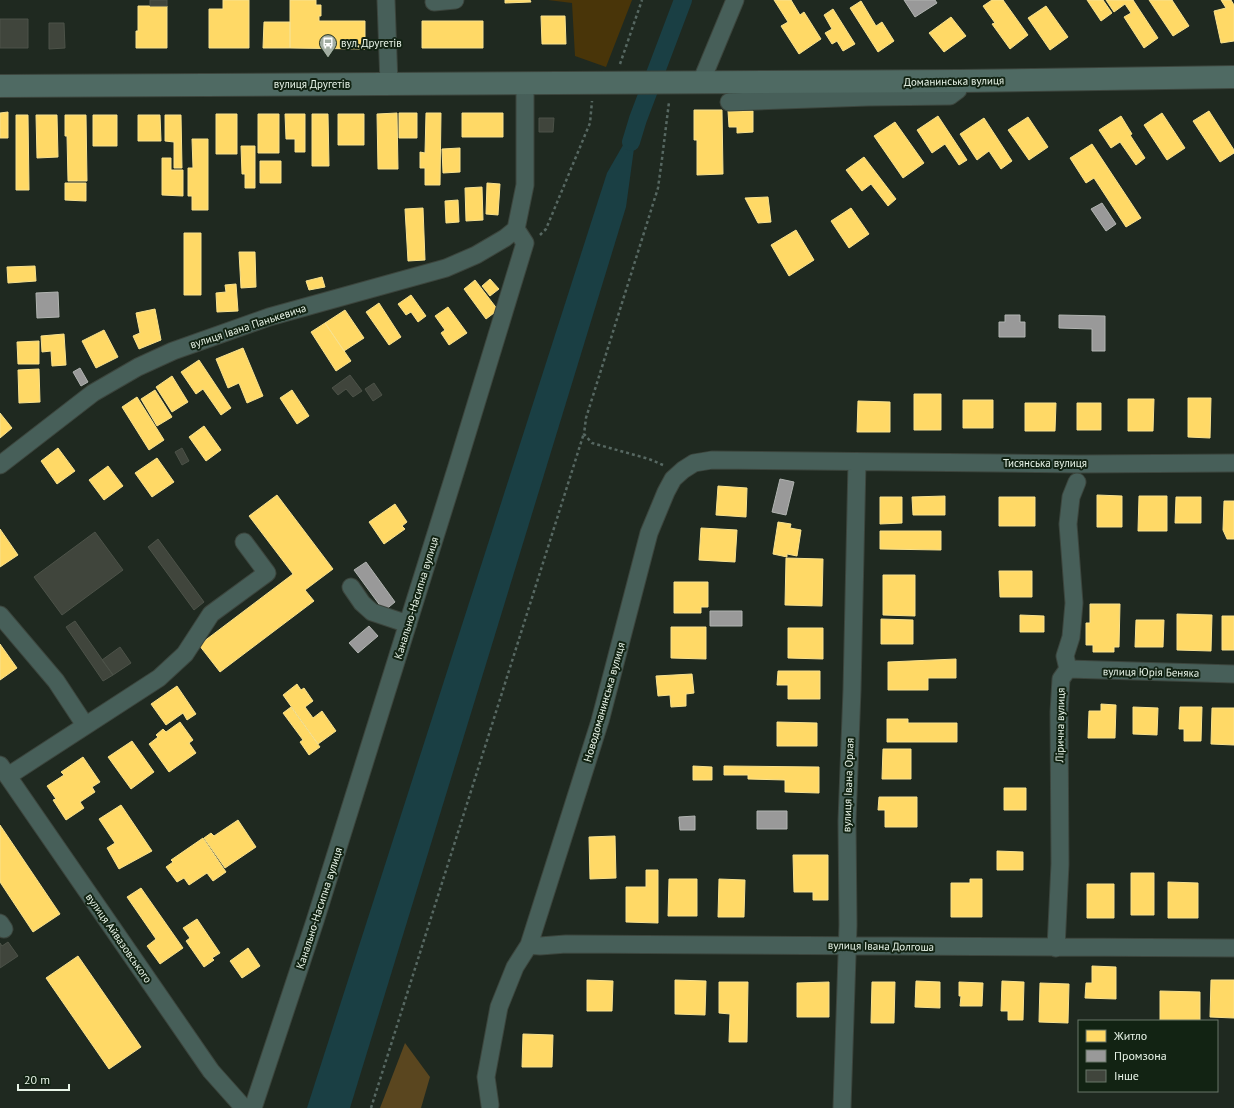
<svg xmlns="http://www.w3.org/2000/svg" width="1234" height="1108" viewBox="0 0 1234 1108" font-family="'PT Sans',sans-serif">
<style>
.green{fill:#493509}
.forest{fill:#5a461f}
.water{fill:#1a3f44}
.homes{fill:#ffd966;stroke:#f8e18d}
.industry{fill:#999;stroke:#b1b4b1}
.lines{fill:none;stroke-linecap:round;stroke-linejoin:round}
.canal{stroke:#1a3f44;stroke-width:18}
.building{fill:#40453c;stroke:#4c5248}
.minor-casing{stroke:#3c453d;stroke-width:19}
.major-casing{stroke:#3c453d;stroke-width:24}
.path{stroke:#576862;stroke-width:2.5;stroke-dasharray:3 3;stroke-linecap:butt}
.minor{stroke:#475f59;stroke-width:17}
.major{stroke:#4f6a63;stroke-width:22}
.labels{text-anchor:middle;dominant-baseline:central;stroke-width:4;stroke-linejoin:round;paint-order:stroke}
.poi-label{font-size:11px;fill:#e8f4e8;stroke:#122313;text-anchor:start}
.street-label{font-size:11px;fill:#e8f4e8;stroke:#122313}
</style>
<rect width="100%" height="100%" fill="#1f2920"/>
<!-- green -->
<path class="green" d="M548,0H632L606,67L575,56L572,3Z"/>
<!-- forest -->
<path class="forest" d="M405,1043L430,1077L421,1108H380Z"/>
<!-- water -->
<path class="water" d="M638,119L626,207L350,1108H307L607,173Z"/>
<!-- homes -->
<path class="homes" d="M223,0H249V48H209V9H223Z
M290,0H316V5H321V16H319V21H365V49L290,48Z
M505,0H530L531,2L505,3Z
M774,0H791L800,15L804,12L821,39L799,54L781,26L788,22Z
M992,0H1003L1028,35L1010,49L992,24L995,23L983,6Z
M1087,0H1103L1112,13L1101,21Z
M1106,0H1133L1158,38L1144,48L1124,17L1131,13L1125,4L1114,12Z
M1149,0H1172L1189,26L1173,36Z
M1221,0H1231L1234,5V41L1221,43L1214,11L1226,8Z
M861,1L876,26L882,22L894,41L878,52L850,8Z
M138,6H167V48H136V31H138Z
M1046,6L1068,37L1050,50L1028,18Z
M833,9L855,44L843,51L837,41L832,44L825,33L832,29L824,15Z
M541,16H565L566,44H542Z
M951,17L966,36L944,52L929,33Z
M422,21H483V48H422Z
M264,22H290V48H263Z
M694,110H722L723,174L697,175V140H694Z
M728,111H753V132L737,133V127H729Z
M1209,111L1234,150V153L1220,162L1193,121Z
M8,112V138H0V113Z
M397,113L398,169H378L377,114Z
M399,113H417V138H399Z
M426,113H441L440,185H425V168H420V152L425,153Z
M462,113H503V137H462Z
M1162,113L1185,148L1167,160L1144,125Z
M216,114H237V154H216Z
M258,114H279V153H258Z
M285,114H305V152H295V139H286Z
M312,114H328L329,166H312Z
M338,114H364V145H338Z
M16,115H28L29,190H16Z
M36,115H57L58,157L37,158Z
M65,115H86L87,181H68L67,136H65Z
M93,115H117V146H93Z
M138,115H160L161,141H138Z
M165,115H181L182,168H174V142L165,141Z
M938,116L967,160L959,165L945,144L932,153L917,130Z
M1121,116L1132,134L1130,135L1145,158L1136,165L1120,142L1111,148L1099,130Z
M1028,117L1048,147L1029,160L1008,130Z
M984,118L1012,161L1001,169L989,151L977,160L960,134Z
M895,122L924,163L903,178L874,136Z
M192,139H208V210H192V196H188V168H193Z
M1092,144L1141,218L1126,227L1094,178L1086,183L1070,158Z
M241,146H255V188H245V174H242Z
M460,148V172L443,173L442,149Z
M864,157L896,199L888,206L871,184L862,191L846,170Z
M162,158H171V170H183V196L162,195Z
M260,161H281V183H260Z
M65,183H86V201L65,200Z
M487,183L500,184L498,215L486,214Z
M482,187L483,220L466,221L465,188Z
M768,197L771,222L758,223L745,198Z
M458,200L459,222L446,223L445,201Z
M423,208L425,260L408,261L405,209Z
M851,208L869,234L849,248L831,221Z
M796,230L814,260L789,276L771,245Z
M184,233H201V295H184Z
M239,252H255L256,287L241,288Z
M35,266L36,281L8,283L7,267Z
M322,277L325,287L309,290L306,281Z
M490,279L499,289L490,296L482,286Z
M475,280L498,310L486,319L464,289Z
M236,284L238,311L217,312L216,293L226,292L225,285Z
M411,295L426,316L418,322L411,312L406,315L398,304Z
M379,303L401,337L389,345L366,312Z
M448,307L467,333L449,345L441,333L445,330L435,316Z
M155,309L161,340L139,349L133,336L140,333L136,313Z
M345,310L364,338L344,351L325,323Z
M325,323L351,361L336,371L311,332Z
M104,330L118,357L96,368L82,341Z
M64,334L66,365L52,366L51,351L42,352L41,336Z
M39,341V364H18L17,342Z
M243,348L263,396L247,403L239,383L228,388L216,359Z
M199,360L231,408L221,415L203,389L196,394L181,372Z
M39,369L40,402L19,403L18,370Z
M172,376L188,402L172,412L156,387Z
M155,390L172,417L157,426L141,399Z
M292,390L309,416L297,424L280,398Z
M914,394H941V430H914Z
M137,397L164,440L149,450L122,407Z
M1188,398H1211L1210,438L1188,437Z
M1128,399H1154L1153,431H1128Z
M963,400H993V428H963Z
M858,401L890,402V432H857Z
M1025,403H1056L1055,431H1025Z
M1077,403H1101V430H1077Z
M0,413L12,428L0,438Z
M204,426L221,450L206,461L189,437Z
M58,448L75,471L57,484L41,461Z
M157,458L174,482L152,497L135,473Z
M108,466L123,486L104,500L89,480Z
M718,486L747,488L746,517L716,515Z
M277,495L333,569L305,590L314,601L220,672L199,645L293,574L249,516Z
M1097,495L1122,496V527H1097Z
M945,496V515H913L912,497Z
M1139,496H1167V531H1138Z
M880,497H902V523L880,524Z
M999,497H1035V526H999Z
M1176,497H1201V523H1175Z
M1224,501H1234V539H1227L1223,530Z
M395,504L407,522L402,526L405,529L384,544L369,522Z
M778,522L791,524L790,528L801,530L797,556L787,554V557L773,554Z
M701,528L737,530L735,562L699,560Z
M0,529L18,555L0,567Z
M880,531H941V550L880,549Z
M786,558L823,559L822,606L785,605Z
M999,571H1032V597H1000Z
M883,575H915V616L883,615Z
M674,582H708V607H701V613H674Z
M1090,604H1120L1119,647H1114V652H1093V645H1086V623H1090Z
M1177,614L1212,615L1211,651L1177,650Z
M1020,615L1044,616V632H1020Z
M1222,616H1234V650H1222Z
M881,619L913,620V644H881Z
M1136,620H1164L1163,647H1135Z
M671,627H706V659L671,658Z
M788,628H823V659L788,658Z
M0,644L17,668L0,680Z
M956,659V678H928V690H888V662Z
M778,671H820V699H788V685H777Z
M692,674L694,693L686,694V706L671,707L670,695L658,696L656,676Z
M297,684L301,690L304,688L313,701L305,707L313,718L322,711L336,731L318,744L283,695Z
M177,686L196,714L187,720L183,713L166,725L151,704Z
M1101,704L1116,705L1115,738H1088L1089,711H1101Z
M291,707L320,747L309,755L300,742L303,740L283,713Z
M1133,707L1158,708L1157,735L1133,734Z
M1180,707H1202L1201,741H1184V729H1179Z
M1212,708H1234V745L1211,744Z
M887,719H908V723H957V742H887Z
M180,722L193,740L189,743L196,753L169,772L149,744L158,737L156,735L163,729L166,732Z
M777,722L817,723V746H777Z
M132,741L154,772L131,789L108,757Z
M883,749H911V779H882Z
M83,757L100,782L92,787L95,792L80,802L84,808L66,820L53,800L56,799L47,786L64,775L61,772Z
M693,766L712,767V780H693Z
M724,766L819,767V793L785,792V780L748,779V775H724Z
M1004,788H1026V810H1004Z
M879,797H917V827H885V810H878Z
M121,805L152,851L119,869L107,848L115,843L99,819Z
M238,820L256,847L225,868L204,838L211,833L214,836Z
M0,825L60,914L33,932L0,882Z
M615,836L616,878L590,879L589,837Z
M203,838L226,872L213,881L207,873L189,885L184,878L177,882L166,867L173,862L171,860Z
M997,851L1023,852V870H997Z
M793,855H828V900H813V892H794Z
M646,870H658V923L626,922V887H646Z
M1131,873H1154V915H1131Z
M669,879H697V916H668Z
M719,879L745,880L744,917H718Z
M970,879H982V917H951V883H970Z
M1168,882L1198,883V918H1168Z
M1087,884H1114V918H1087Z
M141,888L183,948L160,964L147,946L156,939L127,897Z
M197,919L220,953L212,958L214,960L204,967L186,941L190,938L183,928Z
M248,948L260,966L242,978L230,961Z
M78,956L141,1047L109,1069L46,978Z
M1092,966L1116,967V999L1085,998L1086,983H1092Z
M587,980L613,981L612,1011H587Z
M675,980L706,981L705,1015L675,1014Z
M1211,980H1234V1018L1210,1017Z
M916,981L940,982V1008L915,1007Z
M1002,981L1024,982L1023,1020H1008V1011H1001Z
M719,982H748L747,1042H729L730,1014L719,1013Z
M829,982V1017H797V983Z
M872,982H895L894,1023H871Z
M959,982L983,983L982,1006H960L961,996H959Z
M1040,983L1069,984L1068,1023L1039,1022Z
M1160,991L1200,992V1021H1160Z
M523,1034L553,1035L552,1067H522Z"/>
<!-- industry -->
<path class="industry" d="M904,0H935L937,3L915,17Z
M1102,203L1116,224L1106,231L1091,209Z
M58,292L59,317L37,318L36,293Z
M1005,315H1020V322H1025V337H999V322H1005Z
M1059,315L1105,316V351H1092V329L1059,328Z
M80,368L88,382L81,386L73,372Z
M780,479L794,482L786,515L772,512Z
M366,562L395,602L384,611L354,570Z
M710,611H742V626H710Z
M369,626L378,636L358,653L349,643Z
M757,811H787V829H757Z
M695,816V830H680L679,817Z"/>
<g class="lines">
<!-- canal -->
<path class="canal" d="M631,142L638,119L683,0"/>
</g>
<!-- building -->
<path class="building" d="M150,0H167V6H150Z
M0,19H28V48H0Z
M49,23H64L65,48L49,49Z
M539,118H554L553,132H539Z
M350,375L362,391L353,397L346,389L338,395L332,388Z
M374,383L382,395L373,401L365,389Z
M182,448L189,461L182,465L175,452Z
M95,532L123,570L62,615L34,577Z
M158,539L204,602L194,610L148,547Z
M75,621L113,675L103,681L66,627Z
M120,647L131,663L113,675L102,660Z
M8,942L18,956L0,968V943L2,946Z"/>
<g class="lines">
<!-- minor casing -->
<g class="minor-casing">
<path id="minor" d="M386,0L389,84
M434,2L455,0
M701,82L735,0
M729,102L868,97L950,96L958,90L959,81
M0,465L93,393L138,367L173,351L269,317L446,268L476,255L505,238L516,229
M351,587L362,603L372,612L408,624
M0,615L56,681L85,725
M1068,669L1234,674
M0,765L211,1071L244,1108
M8,776L159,678L185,654L211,614L267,573L244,542
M0,923L4,929
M529,945L540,946L566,944C788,945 1011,948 1234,948
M1056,948L1060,864L1059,712L1061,679L1068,669L1065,656L1071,637L1074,603L1068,524L1071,497L1077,482
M490,1105L486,1077L499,1007L515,967L529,945L600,721L649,533L666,492L673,479L683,470L694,463L712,460L1078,464L1234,463
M253,1108L315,921L458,463L525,243L516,229L525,185V83
M842,1108L848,925L847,821L852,690L857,462"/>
</g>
<!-- major casing -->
<g class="major-casing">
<path id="major" d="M0,86L959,81L1234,77"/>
</g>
<!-- path -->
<path class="path" d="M620,64L642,0
M540,235L546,229L590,123L592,101
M663,465L649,459L592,443L584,434L586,418L658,188L662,159L669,102
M371,1108L584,433"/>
<!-- minor -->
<use href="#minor" class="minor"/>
<!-- major -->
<use href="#major" class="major"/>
</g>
<!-- icons -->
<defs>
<g id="bus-pin" transform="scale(0.9)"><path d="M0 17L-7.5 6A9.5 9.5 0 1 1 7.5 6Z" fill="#a2ada2" stroke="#122313"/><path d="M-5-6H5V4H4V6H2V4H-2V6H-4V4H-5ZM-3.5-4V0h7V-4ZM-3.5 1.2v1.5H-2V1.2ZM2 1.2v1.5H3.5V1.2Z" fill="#fff"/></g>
</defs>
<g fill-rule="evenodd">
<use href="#bus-pin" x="328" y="43"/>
</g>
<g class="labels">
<!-- poi labels -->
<g class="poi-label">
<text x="341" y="43">вул. Другетів</text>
</g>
<!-- street labels -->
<g class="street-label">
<text transform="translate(954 81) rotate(-1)">Доманинська вулиця</text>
<text x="312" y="84">вулиця Другетів</text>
<text transform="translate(248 326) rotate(-18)">вулиця Івана Панькевича</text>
<text x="1045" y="463">Тисянська вулиця</text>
<text transform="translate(416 598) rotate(-73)">Канально-Насипна вулиця</text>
<text transform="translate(1151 672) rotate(1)">вулиця Юрія Беняка</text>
<text transform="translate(604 702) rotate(-74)">Новодоманинська вулиця</text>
<text transform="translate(1060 725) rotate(-89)">Лірична вулиця</text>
<text transform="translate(848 785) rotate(-88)">вулиця Івана Орлая</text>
<text transform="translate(319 908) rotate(-72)">Канально-Насипна вулиця</text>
<text transform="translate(119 938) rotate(55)">вулиця Айвазовського</text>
<text transform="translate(881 946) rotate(1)">вулиця Івана Долгоша</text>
</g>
</g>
<!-- legend -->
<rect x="1078" y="1020" width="140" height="72" fill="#122313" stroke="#687768"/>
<rect x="1086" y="1030" width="20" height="12" fill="#ffd966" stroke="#687768"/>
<text x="1114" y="1040" font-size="12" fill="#e8f4e8">Житло</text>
<rect x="1086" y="1050" width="20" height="12" fill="#999999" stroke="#687768"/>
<text x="1114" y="1060" font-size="12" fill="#e8f4e8">Промзона</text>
<rect x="1086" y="1070" width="20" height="12" fill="#40453c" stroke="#687768"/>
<text x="1114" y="1080" font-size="12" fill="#e8f4e8">Інше</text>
<!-- scale -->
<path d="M18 1084v6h51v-6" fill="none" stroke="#e8f4e8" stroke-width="2"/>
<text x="24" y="1084" font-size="12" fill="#e8f4e8" stroke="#122313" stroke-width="3" paint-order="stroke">20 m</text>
</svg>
